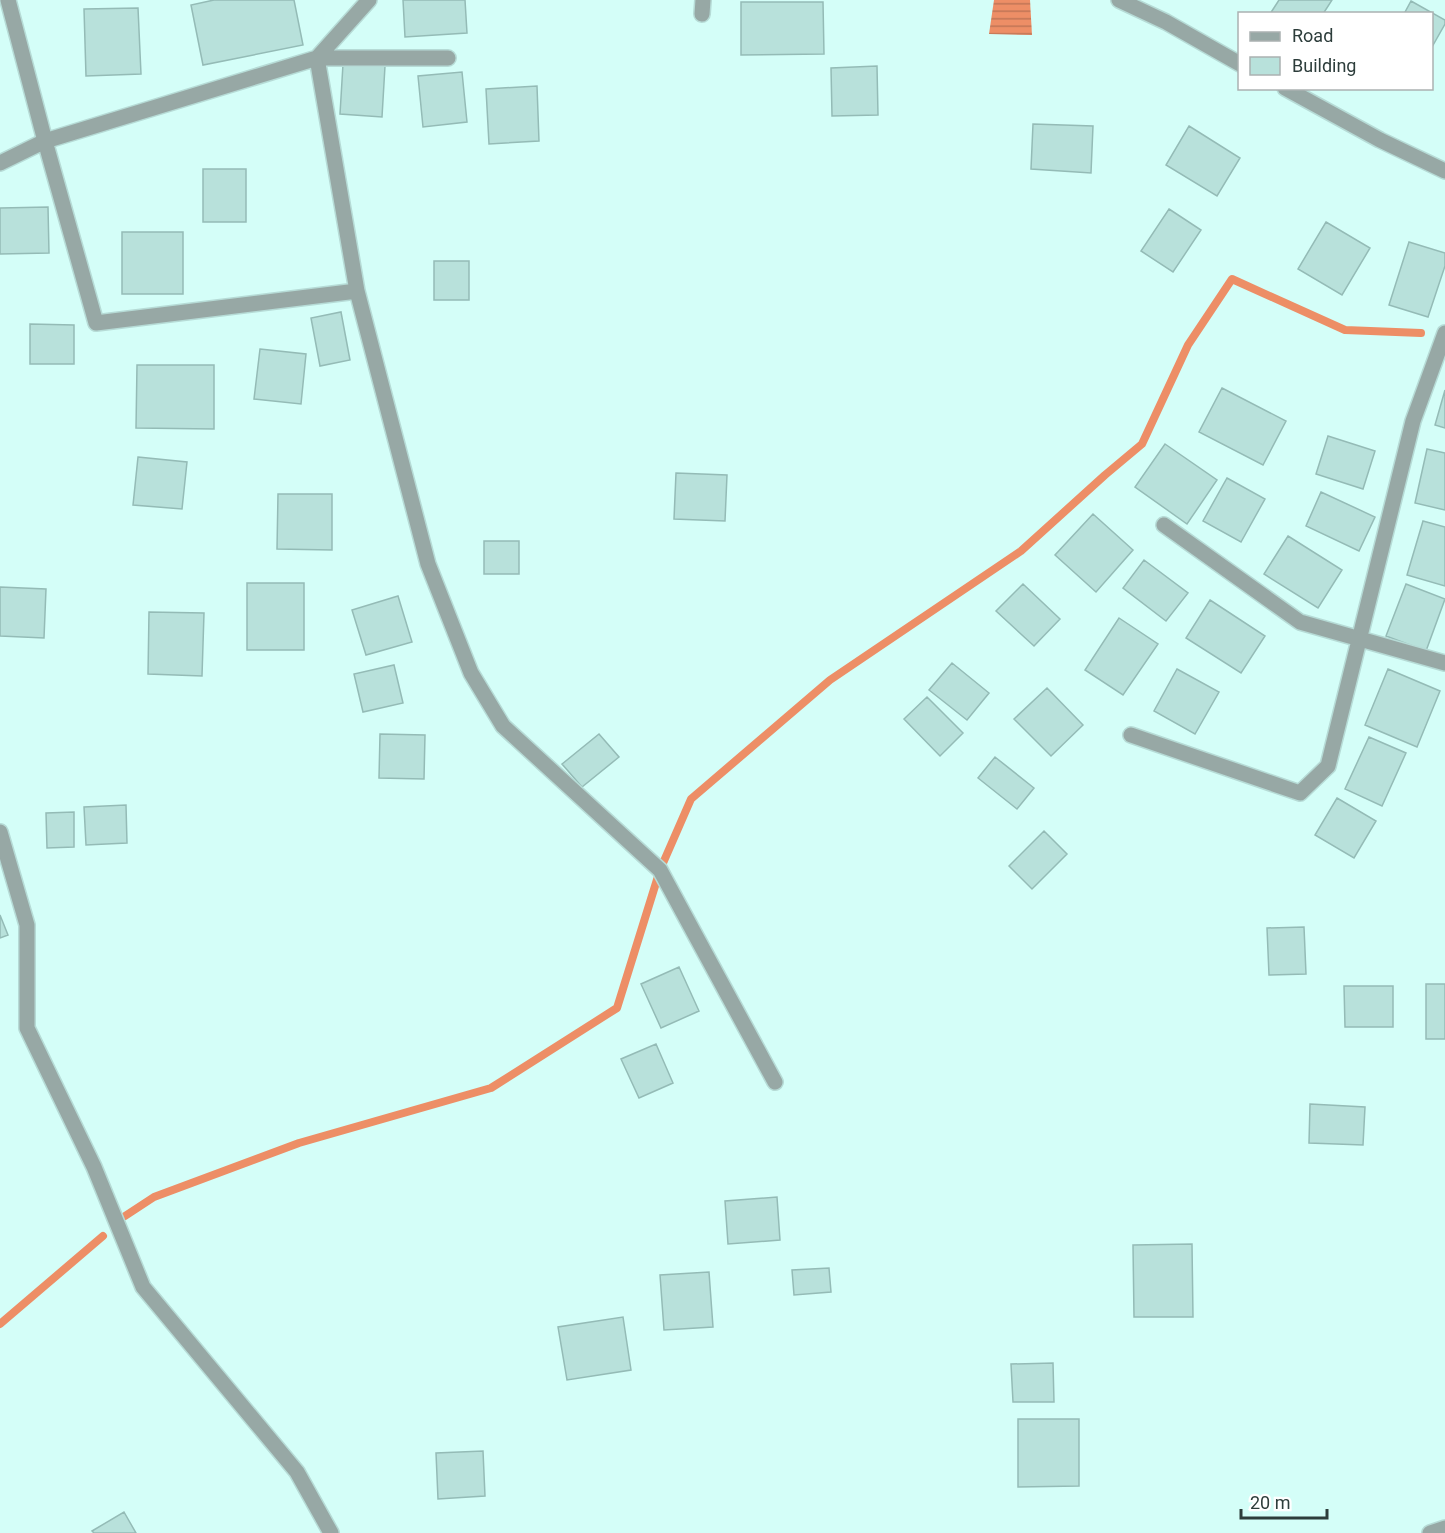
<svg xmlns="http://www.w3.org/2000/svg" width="1445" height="1533" viewBox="0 0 1445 1533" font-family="Roboto,sans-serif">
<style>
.water{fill:url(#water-rules)}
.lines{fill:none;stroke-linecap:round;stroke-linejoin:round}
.stream{stroke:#ed8e66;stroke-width:8}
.building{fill:#b8e1db;stroke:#94bbb6;stroke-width:1.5}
.minor-casing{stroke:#b6dbd6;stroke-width:18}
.minor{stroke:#97a8a5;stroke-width:15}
</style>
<defs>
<pattern id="water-rules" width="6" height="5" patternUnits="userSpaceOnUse" patternTransform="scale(1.5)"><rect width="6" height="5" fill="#ed8e66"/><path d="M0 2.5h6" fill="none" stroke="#c07555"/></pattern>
</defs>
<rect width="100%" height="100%" fill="#d4fef8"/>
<!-- water -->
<path class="water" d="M994,0H1030L1032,35L989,34Z"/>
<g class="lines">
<!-- stream -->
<path class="stream" d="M125,1216L154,1197L299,1143L491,1088L617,1008L660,870L691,799L830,680L1021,551L1105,475L1142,444L1188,345L1232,279L1345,330L1421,333
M0,1324L103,1236"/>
</g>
<!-- building -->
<path class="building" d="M214,0H294L303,45L203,65L191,5Z
M403,0H465L467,33L405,37Z
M1279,0H1332L1323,14H1270Z
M1411,1L1445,20V24L1432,47V14H1404Z
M741,2H823L824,54L741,55Z
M138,8L141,74L86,76L84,9Z
M343,64L385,66L382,117L340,114Z
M877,66L878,115L832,116L831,68Z
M462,72L467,122L423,127L418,76Z
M537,86L539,141L489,144L486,89Z
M1033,124L1093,126L1091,173L1031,169Z
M1189,126L1240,158L1217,196L1166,165Z
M203,169H246V222H203Z
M48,207L49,253L0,254V208Z
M1169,209L1201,230L1173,272L1141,251Z
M1326,222L1370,248L1342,295L1298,269Z
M122,232H183V294H122Z
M1409,242L1445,253V266L1428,317L1389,305Z
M434,261H469V300H434Z
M341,312L350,360L320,366L311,318Z
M30,324L74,325V364H30Z
M260,349L306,354L301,404L254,399Z
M137,365H214V429L136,428Z
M1222,388L1286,421L1263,465L1199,432Z
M1445,390V428L1435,425Z
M1328,436L1375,451L1363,489L1316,474Z
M1165,444L1217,480L1187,524L1135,487Z
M1427,449L1445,453V510L1415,503Z
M138,457L187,462L182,509L133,505Z
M676,473L727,475L725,521L674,519Z
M1227,478L1265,499L1241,542L1203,521Z
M1321,492L1375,517L1359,551L1306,526Z
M278,494H332V550L277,549Z
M1093,514L1133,550L1096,592L1055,555Z
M1423,521L1445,527V586L1407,575Z
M1288,536L1342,570L1318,608L1264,574Z
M484,541H519V574H484Z
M1144,560L1188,593L1166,621L1123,588Z
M247,583H304V650H247Z
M1023,584L1060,619L1034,646L996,611Z
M1406,584L1445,599L1426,651L1386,636Z
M0,587L46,589L44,638L0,636Z
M398,596L412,642L366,655L352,610Z
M1210,600L1265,636L1241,673L1186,638Z
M149,612L204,613L202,676L148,674Z
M1119,618L1158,644L1123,695L1085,670Z
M952,663L989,693L967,720L929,690Z
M394,665L403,703L363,712L354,674Z
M1177,669L1219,692L1195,734L1154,711Z
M1388,669L1440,691L1417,747L1365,725Z
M1047,688L1083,725L1051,756L1014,719Z
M927,697L963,733L940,756L904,719Z
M380,734L425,735L424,779L379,778Z
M599,734L619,757L582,787L562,764Z
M1369,737L1406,753L1382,806L1345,789Z
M995,757L1034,788L1017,809L978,778Z
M1337,798L1376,821L1354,858L1315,835Z
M126,805L127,843L86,845L84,807Z
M74,812V847L47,848L46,813Z
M1044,831L1067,854L1032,889L1009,866Z
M0,915L8,935L0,938Z
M1304,927L1306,974L1269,975L1267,928Z
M679,967L699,1011L661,1028L641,984Z
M1426,984H1445V1039H1426Z
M1344,986H1393V1027H1345Z
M656,1044L673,1083L639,1098L621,1059Z
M1310,1104L1365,1107L1363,1145L1309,1143Z
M777,1197L780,1240L728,1244L725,1201Z
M1192,1244L1193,1317H1134L1133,1245Z
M829,1268L831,1292L794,1295L792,1270Z
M709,1272L713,1327L664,1330L660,1275Z
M623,1317L631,1370L567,1380L558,1327Z
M1053,1363L1054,1402H1013L1011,1364Z
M1018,1419H1079V1486L1018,1487Z
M483,1451L485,1496L438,1499L436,1453Z
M124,1512L136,1533H94L92,1531Z"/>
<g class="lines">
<!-- minor casing -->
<g class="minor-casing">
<path id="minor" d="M1119,0L1166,22L1240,64
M702,14L703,0
M448,58H317L45,141L96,323L357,291L428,564L471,673L503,726L660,870L775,1082
M1285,88L1380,140L1445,171
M0,163L45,141L8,0
M357,291L317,58L369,0
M1164,525L1300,622L1445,663
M1131,735L1300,793L1328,766L1413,421L1445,333
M0,832L27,925V1028L94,1167L143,1287L297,1472L331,1533
M1430,1533L1445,1528"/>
</g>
<!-- minor -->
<use href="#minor" class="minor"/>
</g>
<!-- legend -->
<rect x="1238" y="12" width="195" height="78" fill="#ffffff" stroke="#abb1b1" stroke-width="1.5"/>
<rect x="1250" y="32" width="30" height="9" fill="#97a8a5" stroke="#abb1b1" stroke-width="1.5"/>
<text x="1292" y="42" font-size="18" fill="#2d3d3b">Road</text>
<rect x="1250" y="57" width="30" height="18" fill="#b8e1db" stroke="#abb1b1" stroke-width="1.5"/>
<text x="1292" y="72" font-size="18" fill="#2d3d3b">Building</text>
<!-- scale -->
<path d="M1241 1509v9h86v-9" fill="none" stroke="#2d3d3b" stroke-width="3"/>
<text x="1250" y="1509" font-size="18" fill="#2d3d3b" stroke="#ffffff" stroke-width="4.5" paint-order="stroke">20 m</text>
</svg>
